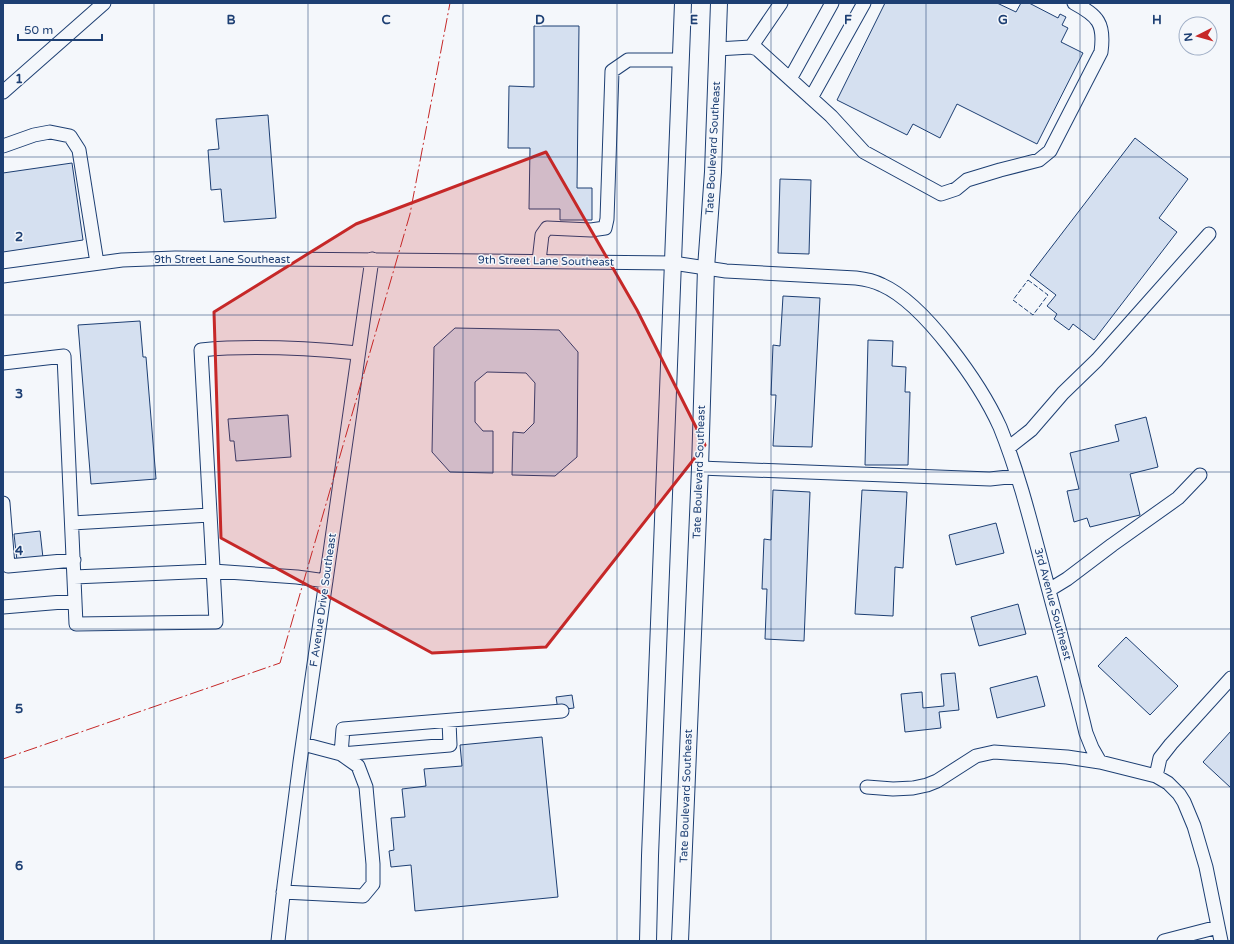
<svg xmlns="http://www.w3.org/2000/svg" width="1234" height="944" viewBox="0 0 1234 944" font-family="'Varela Round',sans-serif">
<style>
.building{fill:#d5e0f0;stroke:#1d3f73}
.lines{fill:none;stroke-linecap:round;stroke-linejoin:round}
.minor-casing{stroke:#1d3f73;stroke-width:15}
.major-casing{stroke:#1d3f73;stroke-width:18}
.minor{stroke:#f4f7fb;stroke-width:13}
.major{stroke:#f4f7fb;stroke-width:16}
.fence{stroke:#1d3f73;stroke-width:1;stroke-dasharray:5 2;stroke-linecap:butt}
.power{stroke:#c62828;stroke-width:1;stroke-dasharray:14 3 2 3;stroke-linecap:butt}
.marked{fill:#c62828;fill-opacity:0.2;stroke:#c62828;stroke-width:3;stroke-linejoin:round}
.grid{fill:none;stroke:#1d3f73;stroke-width:1;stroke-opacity:0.55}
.labels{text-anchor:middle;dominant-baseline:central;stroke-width:3;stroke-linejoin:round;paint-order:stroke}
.street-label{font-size:11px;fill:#1d3f73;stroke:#f4f7fb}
.grid-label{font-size:13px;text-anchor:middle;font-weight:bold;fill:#1d3f73;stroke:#f4f7fb;stroke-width:3;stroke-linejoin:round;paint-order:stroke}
</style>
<rect width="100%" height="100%" fill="#f4f7fb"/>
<!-- building -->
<path class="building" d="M885,3H997L1016,12L1021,3H1029L1058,18L1060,14L1066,17L1062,25L1068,28L1061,42L1083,53L1037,144L957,104L940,138L913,124L907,135L837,100Z
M534,26H579L577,188H592V220H560V209H529L530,148H508L509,86L534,87Z
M268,115L276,218L224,222L221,189L211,190L208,150L219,149L216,119Z
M1135,138L1188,179L1159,218L1177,232L1094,340L1073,324L1069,330L1054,319L1057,314L1047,306L1056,295L1030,275Z
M72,163L83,240L3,252V173Z
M780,179L811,180L809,254L778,253Z
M783,296L820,298L812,447L773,446L776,395H771L773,345L780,346Z
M140,321L143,357H146L156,479L91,484L78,325Z
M455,328L559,330L578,352L577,457L555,476L512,475L513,432L524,433L534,423L535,383L526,373L487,372L475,382V422L483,431H493V473L450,472L432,452L434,347Z
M868,340L893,341L892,366L906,367L905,392H910L908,465H865Z
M288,415L291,457L236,461L234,441H230L228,419Z
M1146,417L1158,467L1130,474L1140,515L1090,527L1087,518L1074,522L1067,491L1079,489L1070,453L1119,441L1115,425Z
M773,490L810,492L804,641L765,639L767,589H762L764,539L771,540Z
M862,490L907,492L903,568L895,567L893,616L855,614Z
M996,523L1004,553L956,565L949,535Z
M40,531L43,558L17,561L14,534Z
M1018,604L1026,634L979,646L971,617Z
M1126,637L1178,686L1150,715L1098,666Z
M955,673L959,710L939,712L941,728L905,732L901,694L922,692L923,708L944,706L941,674Z
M1037,676L1045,706L997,718L990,688Z
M572,695L574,708L558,710L556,697Z
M1231,731V788L1203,762Z
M542,737L558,897L415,911L411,865L391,867L389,851L394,850L391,818L405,817L402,789L426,786L424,769L462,766L460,745Z"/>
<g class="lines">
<!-- minor casing -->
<g class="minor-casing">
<path id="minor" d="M751,47L781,3
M717,49L751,47L757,49L831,116L864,152L941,194L956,189L967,180L1000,170L1039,160L1050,151L1101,52C1105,23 1098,16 1074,3
M790,79L832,3
M3,92L104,3
M811,98L864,3
M3,146L34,135L50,132L70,136L79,150L97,263
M539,261L542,235L547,228L591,230L605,228L607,219L612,71L628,60H681
M3,276L122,260L175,258L673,263L726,271L856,278C865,279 874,281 882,285C925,304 981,385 1000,427C1019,474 1031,523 1044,572C1058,625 1073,679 1086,733L1092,748L1100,762
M3,363L64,356L76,624L216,622L201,350C253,345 305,348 358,353
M1008,448L1031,430L1063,393L1097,360L1209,234
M700,468L990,479L1017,476
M3,503L8,566L74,560
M72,523L210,515
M74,577L213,571L297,577L326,581
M1049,590L1067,579L1112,545L1178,498L1200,475
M3,607L75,601
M449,721L450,745L341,754L343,729L562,711
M1156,776L1160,758L1171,744L1231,678
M867,787L893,789L913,788L927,785L937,781L976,756L994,752L1067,757L1100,762L1156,776L1168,783L1179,794L1184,802L1194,826L1206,867L1221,941
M283,892L363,896L373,884V864L366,787L358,766L341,754L303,744
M278,941L284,886L300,762L372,259
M1164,941L1218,927"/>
</g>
<!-- major casing -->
<g class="major-casing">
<path id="major" d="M648,941L650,856L683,3
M680,941L700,468L706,268L713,172L719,3"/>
</g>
<!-- minor -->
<use href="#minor" class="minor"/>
<!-- major -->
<use href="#major" class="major"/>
<!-- fence -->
<path class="fence" d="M1028,280L1048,295L1033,315L1013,300Z"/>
<!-- power -->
<path class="power" d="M3,759L280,663L410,214L450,3"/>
</g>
<!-- marked area -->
<path class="marked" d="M546,152L637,310L705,445L546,647L432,653L221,538L214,312L356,224Z"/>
<!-- grid -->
<path class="grid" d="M154,3V941M308,3V941M463,3V941M617,3V941M771,3V941M926,3V941M1080,3V941M3,157H1231M3,315H1231M3,472H1231M3,629H1231M3,787H1231"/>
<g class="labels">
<!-- street labels -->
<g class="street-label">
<text transform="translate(713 148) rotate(-87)">Tate Boulevard Southeast</text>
<text x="222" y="259">9th Street Lane Southeast</text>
<text transform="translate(546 261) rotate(1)">9th Street Lane Southeast</text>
<text transform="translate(699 472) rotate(-88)">Tate Boulevard Southeast</text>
<text transform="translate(323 600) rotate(-82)">F Avenue Drive Southeast</text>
<text transform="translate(1053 604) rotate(75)">3rd Avenue Southeast</text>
<text transform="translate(686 796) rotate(-88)">Tate Boulevard Southeast</text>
</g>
</g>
<g class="grid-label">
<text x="231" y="24">B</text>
<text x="386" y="24">C</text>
<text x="540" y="24">D</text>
<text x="694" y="24">E</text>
<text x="848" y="24">F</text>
<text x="1003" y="24">G</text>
<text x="1157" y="24">H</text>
<text x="19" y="83">1</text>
<text x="19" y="241">2</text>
<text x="19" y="398">3</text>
<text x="19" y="555">4</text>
<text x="19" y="713">5</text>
<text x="19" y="870">6</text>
</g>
<!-- border -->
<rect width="1234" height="944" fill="none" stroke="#1d3f73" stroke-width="8"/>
<!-- north arrow -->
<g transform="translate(1198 36) rotate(264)"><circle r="19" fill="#f4f7fb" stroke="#9eadc5"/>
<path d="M0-3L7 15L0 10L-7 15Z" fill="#c62828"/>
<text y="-6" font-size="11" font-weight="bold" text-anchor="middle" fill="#1d3f73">N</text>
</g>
<!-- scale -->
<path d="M18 34v6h84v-6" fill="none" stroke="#1d3f73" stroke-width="2"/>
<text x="24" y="34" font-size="12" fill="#1d3f73" stroke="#f4f7fb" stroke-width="3" paint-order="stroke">50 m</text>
</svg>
